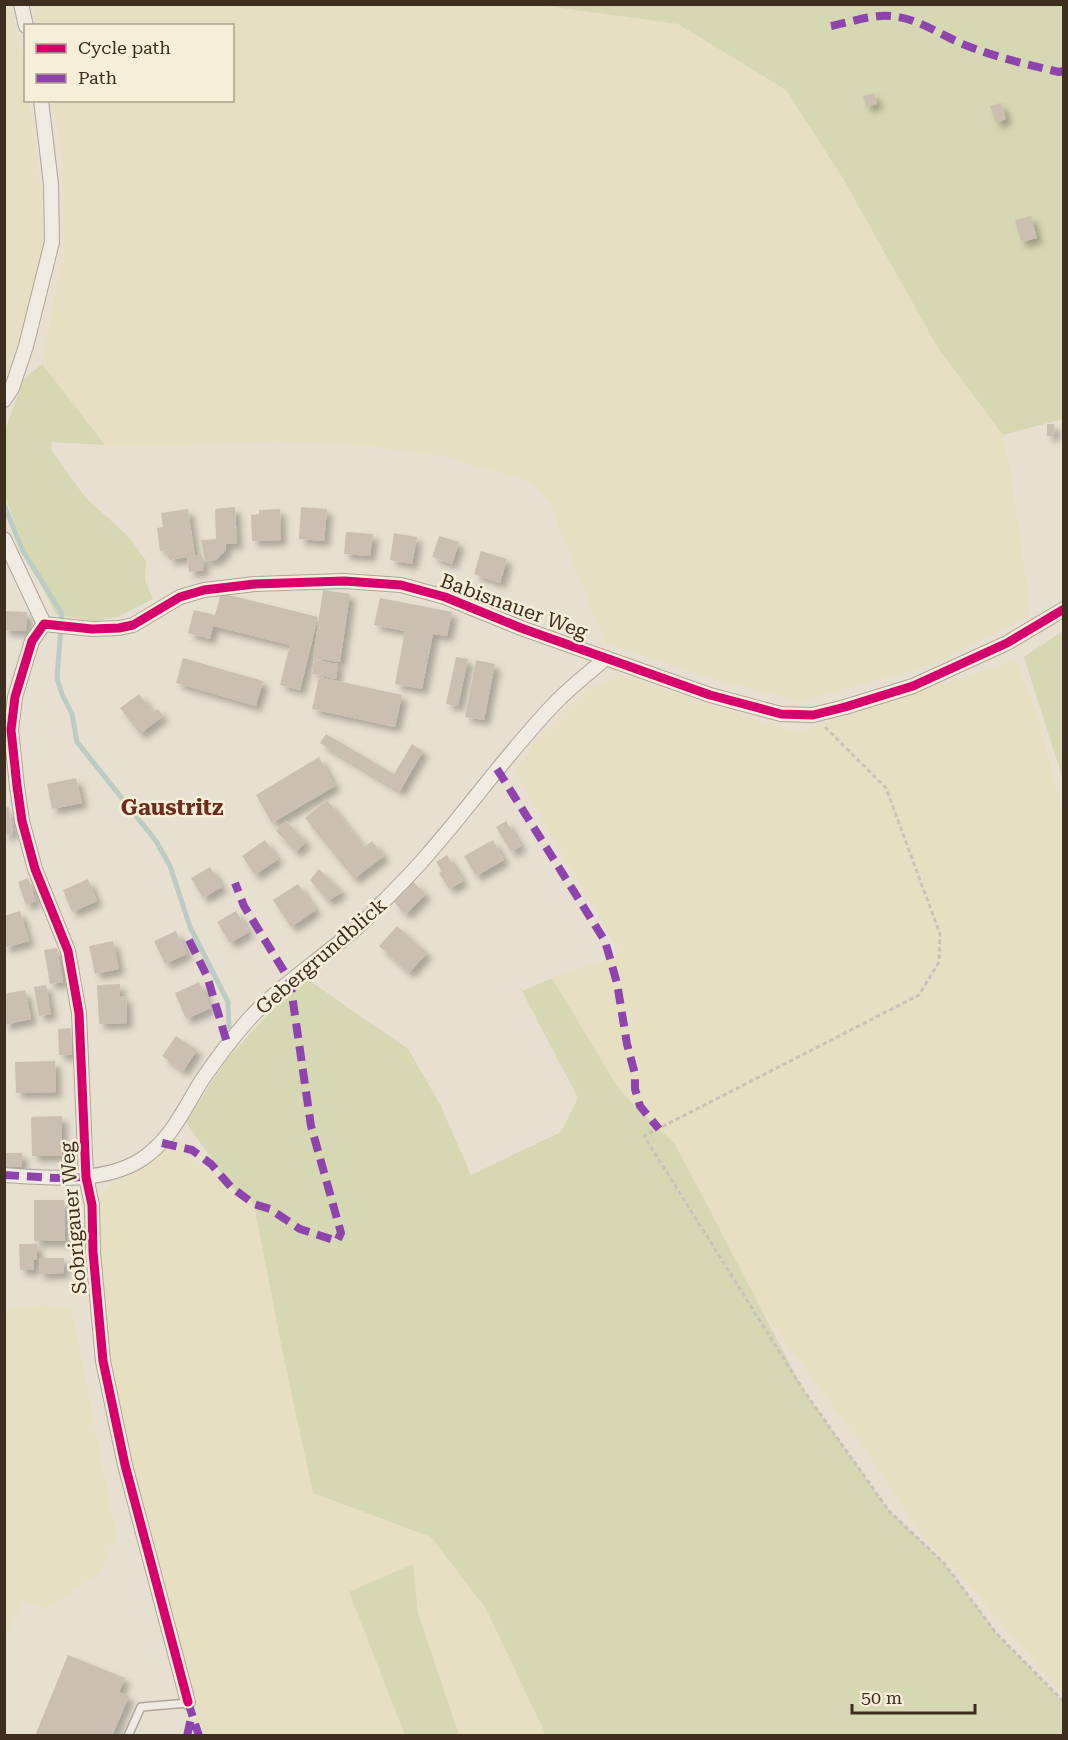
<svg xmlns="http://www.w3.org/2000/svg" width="1068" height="1740" viewBox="0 0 1068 1740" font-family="'Roboto Serif',serif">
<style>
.farmland{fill:#e6dfc2}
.green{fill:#d6d7b3}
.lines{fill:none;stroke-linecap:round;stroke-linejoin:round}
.stream{stroke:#bcccc2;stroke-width:5}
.building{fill:#cbbfb2;filter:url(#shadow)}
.lane-casing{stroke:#ada599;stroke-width:10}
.street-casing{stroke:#ada599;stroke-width:16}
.path{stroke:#c8c2b9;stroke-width:3;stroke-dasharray:4.5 3;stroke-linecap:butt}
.lane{stroke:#efebe3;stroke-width:7}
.street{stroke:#efebe3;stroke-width:14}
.quiet{stroke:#8e44ad;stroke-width:8;stroke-dasharray:15 8;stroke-linecap:butt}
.cycleway-casing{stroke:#f7eed8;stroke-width:13}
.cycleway{stroke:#d6006c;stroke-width:9}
.labels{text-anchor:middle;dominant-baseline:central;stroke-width:5;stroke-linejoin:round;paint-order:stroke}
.street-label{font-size:20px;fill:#3d2e20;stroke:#f7eed8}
.quarter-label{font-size:22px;font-weight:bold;fill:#6b2e1e;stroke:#f7eed8}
</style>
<defs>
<filter id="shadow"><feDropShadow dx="5.5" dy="5.5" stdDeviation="3" flood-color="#0004"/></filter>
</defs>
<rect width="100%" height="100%" fill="#e7e0d1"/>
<!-- farmland -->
<path class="farmland" d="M540,4L678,24L786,90L844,180L938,348L1003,435L1012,481L1031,616L932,665L801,701L709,678L605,643L549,501L531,482L443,456L361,445L275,441L187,445H105L42,364L65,242L61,145L52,101L232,100V26L36,25L32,5Z
M4,5H11L23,60L26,100L29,101L41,188L43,250L33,304L14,353L6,380Z
M1015,660L1036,712L1063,812V1695L972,1588L921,1535L858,1440L760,1307L675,1144L633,1104L617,1086L552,978L611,959L619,951L515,773L537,739L590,687L621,676L796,732Z
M170,1132L196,1161L254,1204L313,1493L431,1537L488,1613L544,1731V1735H459L419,1616L413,1564L349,1593L405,1735H202L188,1703L103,1361L99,1197L109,1185L140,1170Z
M41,1305L71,1307L116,1536L99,1573L47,1608L22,1602L9,1631L5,1636V1309Z"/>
<!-- green -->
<path class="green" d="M540,5H1063V419L1003,435L938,348L844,180L786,90L678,24Z
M42,364L105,445L52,442L51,450L85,497L130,538L146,561L145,580L153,599L118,617L95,621L56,615L25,550L5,497V430L24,379Z
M1063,631V780L1024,657Z
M552,978L617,1086L633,1104L675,1144L804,1391L889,1511L944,1563L996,1633L1063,1702V1735H544V1731L486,1609L431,1537L313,1493L283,1354L254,1204L231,1187L186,1122L226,1060L273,1009L307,979L408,1049L440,1104L471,1175L561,1132L578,1098L522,991Z
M413,1564L418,1613L459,1735H405L349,1592Z"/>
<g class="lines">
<!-- stream -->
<path class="stream" d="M4,505L23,551L62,614L57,678L62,694L72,714L77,742L156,841L170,866L190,927L228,1002L229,1027"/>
</g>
<!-- building -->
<path class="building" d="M874,93L877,104L866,107L863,96Z
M1001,103L1006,119L996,123L990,106Z
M1031,216L1037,238L1021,242L1015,220Z
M1047,424H1054V436H1047Z
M235,507L237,544H226V550L216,560L205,561L201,540L216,539L215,509Z
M301,507L327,509L324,541L299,539Z
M188,509L195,556L202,555L204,570L189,572L187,557L169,560L167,550L160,551L157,528L163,527L161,513Z
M280,509L281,540L252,541L251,515L259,514V510Z
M346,532L373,534L370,556L344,554Z
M394,533L417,537L412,564L390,560Z
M439,536L459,542L452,564L432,557Z
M481,551L507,559L500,583L474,574Z
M323,590L350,594L340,662L313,658Z
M221,593L318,617L300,690L280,685L290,645L213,626L210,639L188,633L194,610L215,615Z
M380,598L452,612L447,636L433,634L422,689L395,684L405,631L374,625Z
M4,611L27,612L26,631L4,630Z
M456,657L468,659L458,706L446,704Z
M183,658L263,681L256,706L176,683Z
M314,660L338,664L336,679L312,674Z
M476,660L495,664L484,720L465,717Z
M319,677L402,695L395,727L312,709Z
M139,694L153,712L158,709L163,716L140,734L120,708Z
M326,734L394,774L412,744L423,751L400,791L320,743Z
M319,757L335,786L272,823L256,795Z
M76,778L82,803L52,809L47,784Z
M327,800L364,847L372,841L384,856L354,879L305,818Z
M9,807L13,834L4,835V808Z
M286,821L306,842L296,852L276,831Z
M506,821L521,846L511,852L496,827Z
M265,840L278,859L255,875L242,856Z
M493,840L504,860L476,876L464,856Z
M447,855L463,881L449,889L439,873L442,871L436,862Z
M210,867L222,887L203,898L191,878Z
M319,869L342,892L328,901L310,880Z
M28,878L36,901L26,905L18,882Z
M88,879L97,901L72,912L63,890Z
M413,882L426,894L406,914L394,902Z
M298,884L316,910L291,927L273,900Z
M20,911L29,941L4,948V916Z
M236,911L249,932L230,943L217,922Z
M397,926L427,953L409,973L379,946Z
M176,931L187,954L165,964L154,941Z
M113,941L119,969L95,974L89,946Z
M57,948L63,982L50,984L44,950Z
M199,982L211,1008L186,1019L175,993Z
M120,984V997L126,996L127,1023L99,1024L97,985Z
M46,985L51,1014L39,1016L34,987Z
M25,990L31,1019L4,1025V994Z
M71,1028L72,1055H59L58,1029Z
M176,1036L197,1050L183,1071L162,1056Z
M55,1061L56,1092L16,1093L15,1062Z
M62,1116V1156H32L31,1117Z
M4,1153H22V1167H4Z
M34,1200H64L65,1241H34Z
M19,1244H37V1260H34V1270H20Z
M39,1258H64V1273L39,1274Z
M68,1655L125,1678L119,1692L129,1696L112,1736H35Z"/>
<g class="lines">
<!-- lane casing -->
<g class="lane-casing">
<path id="lane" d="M128,1736L141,1707L188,1703"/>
</g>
<!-- street casing -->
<g class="street-casing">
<path id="street" d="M21,4L26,26
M4,400L12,388L26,346L52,242L51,184L41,100
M4,539L44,624
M44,624L32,641L15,697L11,730L17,786L22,821L35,869L68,951L79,1013L86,1177L92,1205L93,1252L103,1361L125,1465L188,1702
M44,624L92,629L119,628L133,625L180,597L204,590L255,584L344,581L401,585L445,597L521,628L710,695L781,714L813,715L845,707L913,686L1007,643L1064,609
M4,1175C48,1178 104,1184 142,1159C171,1140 184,1109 202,1080C215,1061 233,1037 249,1019C288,977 340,948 379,906C396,889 414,871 429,853C473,803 511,748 558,700C573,685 590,672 606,658"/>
</g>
<!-- path -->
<path class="path" d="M825,727L886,788L940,934L939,962L919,995L644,1136L804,1391L889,1511L944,1563L996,1633L1064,1702"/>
<!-- lane -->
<use href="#lane" class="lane"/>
<!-- street -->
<use href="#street" class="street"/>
<!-- quiet -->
<path class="quiet" d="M831,26C847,23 864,17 880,16C910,14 932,30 958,42C990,56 1025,64 1059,72L1064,71
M497,769L605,941L617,983L627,1044L635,1074V1089L640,1106L659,1129
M189,940L207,976L228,1046
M162,1143L192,1150L211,1164L231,1187L254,1204L270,1209L300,1229L337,1241L341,1233L311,1126L290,981L244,906L235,883
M4,1175L55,1178L86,1177V1172
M188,1702L199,1736
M187,1736L192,1714"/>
<!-- cycleway casing -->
<g class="cycleway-casing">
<path id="cycleway" d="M188,1702L125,1465L103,1361L93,1252L92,1205L86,1177L79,1013L68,951L35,869L22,821L17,786L11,730L15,697L32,641L44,624L92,629L119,628L133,625L180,597L204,590L255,584L344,581L401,585L445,597L521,628L710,695L781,714L813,715L845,707L913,686L1007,643L1064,609"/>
</g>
<!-- cycleway -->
<use href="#cycleway" class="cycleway"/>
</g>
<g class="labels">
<!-- street labels -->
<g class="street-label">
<text transform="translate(514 606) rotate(20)">Babisnauer Weg</text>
<text transform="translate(321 956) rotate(-41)">Gebergrundblick</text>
<text transform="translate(73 1218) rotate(-95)">Sobrigauer Weg</text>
</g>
<!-- quarter labels -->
<g class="quarter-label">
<text x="172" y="807">Gaustritz</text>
</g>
</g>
<!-- border -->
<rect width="1068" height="1740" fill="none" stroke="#3d2e20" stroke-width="12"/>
<!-- legend -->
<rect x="24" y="24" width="210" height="78" fill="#f7eed8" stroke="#ada18e" stroke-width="1.5"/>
<rect x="36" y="44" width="30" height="9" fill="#d6006c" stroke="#ada18e" stroke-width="1.5"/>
<text x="78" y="54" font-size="18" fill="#3d2e20">Cycle path</text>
<rect x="36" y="74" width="30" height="9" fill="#8e44ad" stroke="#ada18e" stroke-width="1.5"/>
<text x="78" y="84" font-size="18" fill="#3d2e20">Path</text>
<!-- scale -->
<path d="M852 1704v9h123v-9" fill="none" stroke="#3d2e20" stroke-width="3"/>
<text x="861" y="1704" font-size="18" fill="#3d2e20" stroke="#f7eed8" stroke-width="4.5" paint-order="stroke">50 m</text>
</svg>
